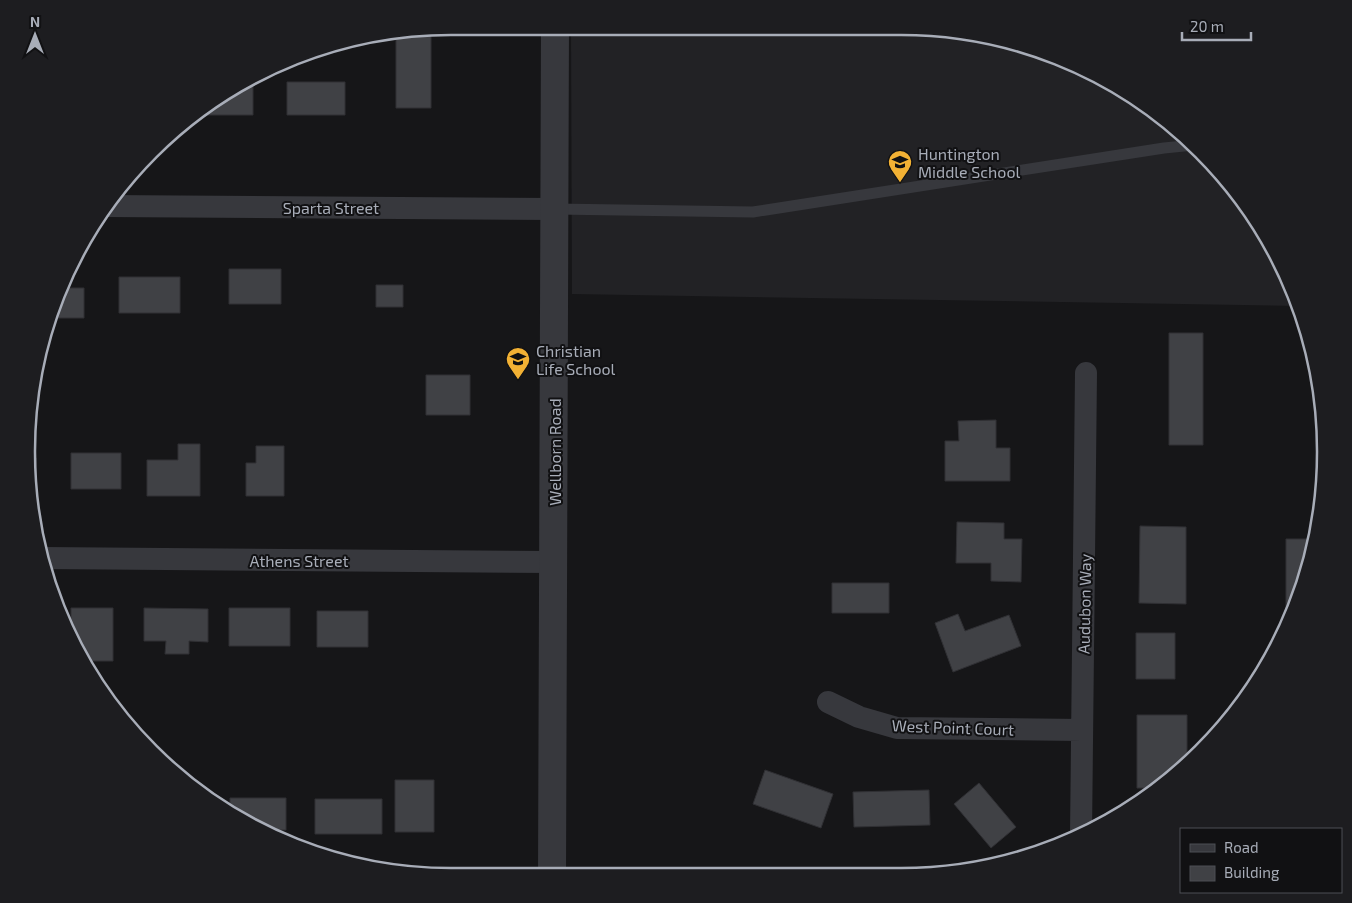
<svg xmlns="http://www.w3.org/2000/svg" width="1352" height="903" viewBox="0 0 1352 903" font-family="'Exo 2',sans-serif">
<style>
.built{fill:#222225}
.building{fill:#404145;stroke:#303034}
.lines{fill:none;stroke-linecap:round;stroke-linejoin:round}
.service{stroke:#37383d;stroke-width:11}
.minor{stroke:#37383d;stroke-width:22}
.tertiary{stroke:#37383d;stroke-width:28}
.labels{text-anchor:middle;dominant-baseline:central;stroke-width:4;stroke-linejoin:round;paint-order:stroke}
.poi-label{font-size:16px;fill:#a8adb8;stroke:#111113;text-anchor:start}
.street-label{font-size:16px;fill:#a8adb8;stroke:#111113}
.rim{fill:none;stroke:#a8adb8;stroke-width:2.5}
</style>
<rect width="100%" height="100%" fill="#161618"/>
<!-- built -->
<path class="built" d="M571,26H901L983,34L1089,70L1201,151L1254,215L1293,288L1299,306L572,294Z"/>
<!-- building -->
<path class="building" d="M431,30V108H396V35Z
M248,82H253V115H197L215,98Z
M287,82H345V115H287Z
M229,269H281V304H229Z
M119,277H180V313H119Z
M376,285H403V307H376Z
M59,288H84V318H52Z
M1169,333H1203V445H1169Z
M426,375H470V415H426Z
M996,420V448H1010V481H945V441H959L958,421Z
M178,444H200V496H147V460H178Z
M256,446H284V496H246V463H256Z
M71,453H121V489H71Z
M29,458H36V490H32Z
M957,522L1004,523V539H1022L1021,582L991,581V563H956Z
M1140,526L1186,527V604L1139,603Z
M1286,539H1316L1294,612H1286Z
M832,583H889V613H832Z
M71,608H113V661H82L71,632Z
M144,608L208,609V642L189,641V654H165L166,641H144Z
M229,608H290V646H229Z
M317,611H368V647H317Z
M958,614L965,631L1009,615L1021,646L953,672L935,623Z
M1136,633H1175V679H1136Z
M1137,715H1187V764L1158,788H1137Z
M765,770L833,794L821,828L753,804Z
M395,780H434V832H395Z
M979,783L1016,827L991,848L954,804Z
M929,790L930,825L854,827L853,792Z
M230,798H286V830H260L230,809Z
M315,799H382V834H315Z"/>
<g class="lines">
<!-- service -->
<path class="service" d="M555,209L753,212L1164,148L1194,145"/>
<!-- minor -->
<path class="minor" d="M106,206L555,209
M43,558L554,562
M828,702L859,717L897,728L1082,730
M1081,835L1086,373"/>
<!-- tertiary -->
<path class="tertiary" d="M552,877L555,26"/>
</g>
<!-- icons -->
<defs>
<g id="school-pin" transform="scale(1.25)"><path d="M0 17L-7.5 6A9.5 9.5 0 1 1 7.5 6Z" fill="#f2b134" stroke="#111113"/><path d="M0-5L7-2L0 1L-7-2ZM-4 1L0 2.5L4 1V4Q0 6-4 4Z" fill="#111"/></g>
</defs>
<g fill-rule="evenodd">
<use href="#school-pin" x="900" y="162"/>
<use href="#school-pin" x="518" y="359"/>
</g>
<g class="labels">
<!-- poi labels -->
<g class="poi-label">
<text x="918" y="153">Huntington<tspan x="918" dy="18">Middle School</tspan></text>
<text x="536" y="350">Christian<tspan x="536" dy="18">Life School</tspan></text>
</g>
<!-- street labels -->
<g class="street-label">
<text x="331" y="207">Sparta Street</text>
<text transform="translate(554 452) rotate(-90)">Wellborn Road</text>
<text x="299" y="560">Athens Street</text>
<text transform="translate(1084 604) rotate(-89)">Audubon Way</text>
<text transform="translate(953 727) rotate(2)">West Point Court</text>
</g>
</g>
<!-- crop -->
<path d="M0 0H1352V903H0ZM451 35H901A416 416 0 0 1 1317 451V452A416 416 0 0 1 901 868H451A416 416 0 0 1 35 452V451A416 416 0 0 1 451 35Z" fill="#1d1d20" fill-rule="evenodd"/>
<path class="rim" d="M451 35H901A416 416 0 0 1 1317 451V452A416 416 0 0 1 901 868H451A416 416 0 0 1 35 452V451A416 416 0 0 1 451 35Z"/>
<!-- legend -->
<rect x="1180" y="828" width="162" height="65" fill="#111113" stroke="#4d4f55"/>
<rect x="1190" y="844" width="25" height="8" fill="#37383d" stroke="#4d4f55"/>
<text x="1224" y="853" font-size="15" fill="#a8adb8">Road</text>
<rect x="1190" y="866" width="25" height="15" fill="#404145" stroke="#4d4f55"/>
<text x="1224" y="878" font-size="15" fill="#a8adb8">Building</text>
<!-- north arrow -->
<g transform="translate(35 35)" stroke="#111113" stroke-width="4" paint-order="stroke">
<path d="M0-4L9 19L0 12L-9 19Z" fill="#a8adb8"/>
<text y="-8" font-size="14" font-weight="bold" text-anchor="middle" fill="#a8adb8">N</text>
</g>
<!-- scale -->
<path d="M1182 32v8h69v-8" fill="none" stroke="#a8adb8" stroke-width="2.5"/>
<text x="1190" y="32" font-size="15" fill="#a8adb8" stroke="#111113" stroke-width="4" paint-order="stroke">20 m</text>
</svg>
